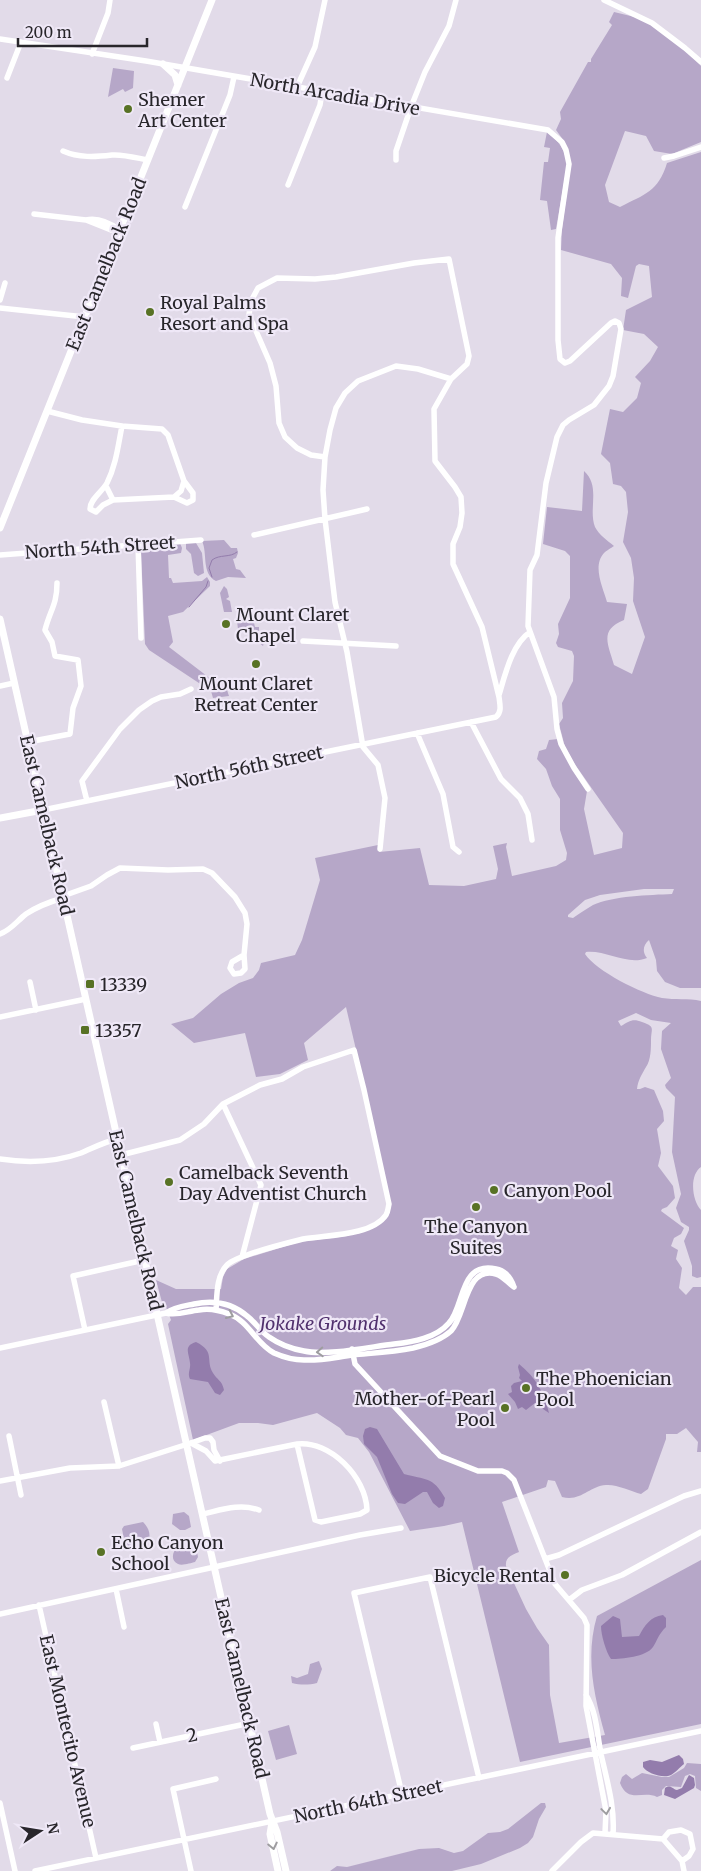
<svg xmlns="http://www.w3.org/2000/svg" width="701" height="1871" viewBox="0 0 701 1871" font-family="Merriweather,serif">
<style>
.green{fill:#b6a7c8;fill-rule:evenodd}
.water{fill:#937cac}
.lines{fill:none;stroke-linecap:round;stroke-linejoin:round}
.stream{stroke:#937cac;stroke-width:1}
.minor{stroke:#fff;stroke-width:5.5}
.major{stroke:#fff;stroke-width:7}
.oneway{stroke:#9e9da0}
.poi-dot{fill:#587225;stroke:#efe8f7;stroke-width:2}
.labels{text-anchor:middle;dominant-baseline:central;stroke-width:4.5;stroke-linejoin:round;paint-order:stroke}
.street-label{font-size:18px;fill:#28262b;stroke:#efe8f7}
.poi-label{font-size:18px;fill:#28262b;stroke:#efe8f7;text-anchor:start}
.park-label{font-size:18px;font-style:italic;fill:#51316e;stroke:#efe8f7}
</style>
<rect width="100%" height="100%" fill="#e2dbe9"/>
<!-- green -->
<path class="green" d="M614,12L643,19L687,51L701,66V142L672,154L654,151L646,136L625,131L605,185L609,202L620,207C645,194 658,192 667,163L701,152V988H680L665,982L657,971L656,960L649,940C643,945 642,952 647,958C627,966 607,950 586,952L585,954C596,971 642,994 662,998C675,1000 688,998 701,1001V1167C689,1175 692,1201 701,1210V1277L697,1278L692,1276V1266L684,1241L689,1230V1227L681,1222L676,1208L681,1194L672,1152L675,1097L666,1088L665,1085L671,1078L661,1049L662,1031L671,1023L651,1020L636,1013L618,1021L621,1026C629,1021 633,1018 642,1022C656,1027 651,1028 651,1040C651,1048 651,1060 646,1067C642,1074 638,1080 637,1089H640L645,1087L654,1090L663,1111L664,1121L657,1129L661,1153L658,1166L673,1186L675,1198L667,1207L662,1209L661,1211L684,1228L681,1234L674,1238L671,1246L678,1250L676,1259L682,1268L679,1288L686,1295L693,1287H701V1452H697L698,1442L686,1428L677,1434H666V1439L648,1489L641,1494C631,1491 616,1484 606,1485C589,1486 581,1502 562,1497L555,1481L548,1480L546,1487L502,1502L519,1552C512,1555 505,1557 506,1566L526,1609L537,1628L549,1645L550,1695L559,1743L605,1735C594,1695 585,1657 597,1616L701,1560V1724L520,1762L462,1522L444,1526L410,1531L369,1452L358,1438L346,1435L340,1428L317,1413L273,1425L258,1423H239L193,1440L168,1324L171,1320L166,1307L163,1306L156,1280L176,1289H221L223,1277L227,1269L244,1259L299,1242L348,1236L389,1215L376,1135L346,1007L304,1043L308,1060L280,1074L256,1077L245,1033L194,1043L171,1024L193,1018L221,994L239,983L253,978L259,970L261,963L295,955L302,940L320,880L315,858L378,845L379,852L420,848L429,885L464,886L496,879L498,869L493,846L507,843L506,847L512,876L556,866L566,860L567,853L560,830V799L552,786L546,769L537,759L539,751L546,749L549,740L558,739L587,791L584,809L594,855L622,848L623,833L574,763L565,747L559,724L563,718L562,703L573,681L574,656L572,651L558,647L556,643L559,634L558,624L570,598V556L565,551L543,544L547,507L582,511L584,471C601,486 588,509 595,527C599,535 607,540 614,546C611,548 606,551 604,553C592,566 603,588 607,602L627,604L624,620C599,630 608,644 614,665L632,674L645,637L633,601L634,578L631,558L623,542L628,512L626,492L621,486L613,484L610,463L601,454L610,409L623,412L637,398L641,383L635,377L650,361L658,347L644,334L623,330L626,310L652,297L649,266L639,264L636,266L628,298L621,296L622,278L611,264L561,250L562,229L570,169L564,141L556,130L561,119L560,112L588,62H591V59L612,25L609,22ZM644,889H674L672,894C650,895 612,896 593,905C586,909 579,914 573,918L568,917V915L585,900L600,895Z
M113,68L134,71L133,88L125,92L123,89L108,97Z
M547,132C559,141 565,149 567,165L556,229L551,230L547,201L540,200L544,162H548L550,148L544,147Z
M224,540L231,548H237L238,553L236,558L233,559L236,569L240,570L246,578L228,577L216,581C201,573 208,554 202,541Z
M180,543L182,548L181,553L168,555L169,578H171L173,583L202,581L207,577L210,582V586L183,612L168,616L173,642L169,647L220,686L226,687L229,696L213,698L211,691L149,650L145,644L141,551L143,547Z
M186,543H196L202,553L204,573L198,576L194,573L191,554L186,549Z
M224,586L227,589L229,597L226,599L230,601L232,612H224L220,593Z
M248,618L253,619L255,627H259V633L264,643L263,646L256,640L251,631L238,629L237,621Z
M184,1512L189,1516L191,1527L185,1530H180L172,1524L173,1514Z
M143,1522C158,1537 145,1553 126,1549L122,1529L124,1526Z
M185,1540L195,1542L198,1557L195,1562C191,1563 182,1566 178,1564C166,1558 178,1543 185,1540Z
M319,1661L322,1669L317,1683C309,1685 300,1685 292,1683L291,1676L297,1678L308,1674L310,1664Z
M289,1725L297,1754L276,1760L268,1731Z
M687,1763L701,1764V1791L696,1788L695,1776L690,1774L685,1776L681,1787L666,1786L662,1790V1795L657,1797C643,1790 628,1804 620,1783L622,1777L626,1774L632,1779L642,1773L662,1777H669L684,1768Z
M541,1803H545L546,1807L539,1819L533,1837L528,1843L520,1848L481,1864L452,1871H330L337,1866L347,1867L419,1849L439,1848L454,1853L463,1851L488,1833L500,1832L508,1829Z"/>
<!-- water -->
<path class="water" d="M196,1342C216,1352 205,1360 213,1373C217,1380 222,1380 224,1390L220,1395L215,1393L208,1382L190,1379C187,1373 191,1369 190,1363C189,1353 183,1346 196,1342Z
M519,1364C536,1378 544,1392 549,1413L540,1407L537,1406L535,1403L526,1410L522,1407L518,1409L515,1402L508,1394L512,1392L511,1386L514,1383L522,1381L519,1378L520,1375L518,1367Z
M370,1427L377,1429L404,1474C425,1480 433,1476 445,1498L443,1506L439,1508L433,1503L427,1492H423L405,1504L398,1503L392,1494L377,1457L364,1444L363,1436L365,1429Z
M663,1615L666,1618V1627C658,1635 658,1639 653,1647C646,1657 622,1659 611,1659C606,1652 601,1635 601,1626L613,1616L620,1619L622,1637L639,1636C645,1625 650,1617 663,1615Z
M679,1755L683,1759L684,1764C680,1767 675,1773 671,1775C663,1779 647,1773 643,1767V1762L650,1760L662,1762Z
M689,1775L694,1778L695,1785L694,1788L675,1799L664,1795L665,1788C671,1784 672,1789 677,1790L682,1788Z"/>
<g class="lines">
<!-- stream -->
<path class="stream" d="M212,577L209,568L212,560C220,554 230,558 237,552
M189,607L206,587L208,581"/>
<!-- minor -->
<path class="minor" d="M604,0L652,23L685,48L701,62
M0,39L146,61L548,130L562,142L566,150L569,164L558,238V340L560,359L565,363L570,361L611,323L615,321L619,323L621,329L613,376L609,386L594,405L569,420L563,425L557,437L546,483L537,555L530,570L528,626L554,697L557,729L561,744L574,768L588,789
M92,54L108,13L110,0
M7,78L21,42
M297,87L315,47L325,0
M63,151C79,158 95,157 112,155C123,154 137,158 148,160
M664,158L674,156L701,147
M396,160V151L411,107L425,72L449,26L456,0
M288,185L320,105L322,92
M185,207L230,95L234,77
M34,214L86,220C98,217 110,223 120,230
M86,220L111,230H119
M0,300L5,283
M0,308L85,317
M47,411L82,420L122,426L162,429L168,435L184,481L181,491L174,497
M122,426C118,446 116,465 107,483C102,492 90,499 90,509L96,512L103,505L113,500L174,497
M106,486L113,500
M174,497L187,503L193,500V493L184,481
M254,535L367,509
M138,544L141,638
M0,555L201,540
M303,641L396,646
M0,686L14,683
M499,695C505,675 512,644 530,632
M471,722L501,779L520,798L528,814L532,840
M417,733L443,794L453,847L459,852
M28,742L70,734L73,708L81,686L78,660L55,656L52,642L45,630C50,610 57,605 57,583
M87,801L82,781L120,729L139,710L152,701L161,697L180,694L191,689
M43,810L496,717C502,712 500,705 499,697L482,627L453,564V544L460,527L462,513L461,497L455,487L435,461L434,409L451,379L467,364L469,356L449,259L414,263L336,277L315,279L277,278L258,288L251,301L249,315L270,363L276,386L279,423L285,437L297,448L311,455L325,457
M380,849L385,798L378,765L363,747L347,652L335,602L325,519L323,490L325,457L330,430L336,408L345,393L358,381L396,366L418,369L451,379
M63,896L91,886L107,875L120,868L168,870L203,869L212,873L235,897L245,913L247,924L244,955
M0,934C11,930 17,921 26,914C38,906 49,902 63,898
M244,955L245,969L241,973L234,974L230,968L232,962Z
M30,982L36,1010
M0,1017L86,999
M223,1104L261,1185L242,1257
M121,1155L180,1140L204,1124L223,1104L260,1085L282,1079L303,1067L354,1050L364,1090L389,1204C388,1208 388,1212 386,1215C372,1236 325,1235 303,1239C287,1243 237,1255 227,1265C216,1276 217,1296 216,1310
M0,1159C26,1163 56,1162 81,1153C93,1148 104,1142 117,1139
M166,1313C174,1307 184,1306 194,1304C213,1300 232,1303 247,1316C255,1322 261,1332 269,1337C279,1344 292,1349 304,1351C327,1356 369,1347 394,1344C413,1342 436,1338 449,1323C465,1306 459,1261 496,1269C506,1271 511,1278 514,1287
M85,1330L73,1276L144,1260
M0,1348L166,1313C177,1316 188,1311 199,1310C209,1308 219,1310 229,1314C249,1321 256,1344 274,1353C283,1357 294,1360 304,1360C320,1361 337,1357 353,1355C373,1353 393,1352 413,1348C426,1345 441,1340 451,1331C466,1316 465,1265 496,1274C503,1276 508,1283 514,1287
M352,1349L355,1364L440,1456L478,1471H502L507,1473L514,1480L555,1584L584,1618L587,1625L586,1706L606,1811L605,1833
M104,1402L119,1466
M9,1436L21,1495
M191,1443L206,1451L215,1461L297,1444C330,1440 366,1477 367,1510L360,1514L321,1522L315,1520L297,1444
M0,1481L70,1468L119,1466L191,1443L205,1438H210L213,1442L214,1450L220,1461
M203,1514C221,1510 240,1503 259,1510
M545,1559L559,1555L684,1496L701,1491
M116,1589L124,1627
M569,1600L582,1590L622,1575L701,1532
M39,1605L96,1858
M0,1614L360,1535L401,1528
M586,1695C597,1713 597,1734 601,1754C607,1781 615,1807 613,1834
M156,1724L160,1742
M133,1748L250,1723
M402,1794L354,1593L430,1577L479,1778
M0,1803L15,1871
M663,1839L669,1832L681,1830L690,1834L693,1849L689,1856L682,1861
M35,1871L701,1731
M191,1871L173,1789L216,1779
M552,1871L581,1842L593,1833L663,1839L682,1861L684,1871"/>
<!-- major -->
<path class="major" d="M163,64L175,75L178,85
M0,528L212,0
M0,619L270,1814L277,1832L286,1871
M0,818L43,810
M272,1822L270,1834L278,1871"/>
</g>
<!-- one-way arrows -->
<defs><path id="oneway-chevron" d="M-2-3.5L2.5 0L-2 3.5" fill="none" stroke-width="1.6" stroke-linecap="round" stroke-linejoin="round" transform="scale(1.25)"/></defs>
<g class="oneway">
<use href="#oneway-chevron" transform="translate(230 1315) rotate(25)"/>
<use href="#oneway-chevron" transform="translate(320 1352) rotate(177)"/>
<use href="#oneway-chevron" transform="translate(606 1811) rotate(82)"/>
<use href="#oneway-chevron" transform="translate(273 1846) rotate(78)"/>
</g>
<!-- markers -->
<g class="poi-dot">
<circle cx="128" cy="109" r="5"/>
<circle cx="150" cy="312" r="5"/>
<circle cx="226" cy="624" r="5"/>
<circle cx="256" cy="664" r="5"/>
<rect x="85" y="979" width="10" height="10" rx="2.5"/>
<rect x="80" y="1025" width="10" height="10" rx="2.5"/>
<circle cx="169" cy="1182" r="5"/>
<circle cx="494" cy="1190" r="5"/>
<circle cx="476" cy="1207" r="5"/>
<circle cx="526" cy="1388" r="5"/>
<circle cx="505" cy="1408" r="5"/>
<circle cx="101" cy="1552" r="5"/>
<circle cx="565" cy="1575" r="5"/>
</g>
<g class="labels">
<!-- street labels -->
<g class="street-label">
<text transform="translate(335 94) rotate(10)">North Arcadia Drive</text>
<text transform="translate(106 264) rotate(-68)">East Camelback Road</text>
<text transform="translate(100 547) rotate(-4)">North 54th Street</text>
<text transform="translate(249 767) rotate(-12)">North 56th Street</text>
<text transform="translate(47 825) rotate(77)">East Camelback Road</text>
<text transform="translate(136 1220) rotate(77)">East Camelback Road</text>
<text transform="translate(242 1688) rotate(77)">East Camelback Road</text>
<text transform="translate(68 1731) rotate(77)">East Montecito Avenue</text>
<text transform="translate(192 1735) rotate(-12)">2</text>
<text transform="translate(368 1801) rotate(-12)">North 64th Street</text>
</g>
<!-- poi labels -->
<g class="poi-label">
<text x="138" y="99">Shemer<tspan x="138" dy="21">Art Center</tspan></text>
<text x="160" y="302">Royal Palms<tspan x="160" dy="21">Resort and Spa</tspan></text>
<text x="236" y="614">Mount Claret<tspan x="236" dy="21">Chapel</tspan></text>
<text x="256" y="683" text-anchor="middle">Mount Claret<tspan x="256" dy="21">Retreat Center</tspan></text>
<text x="100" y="984">13339</text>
<text x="95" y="1030">13357</text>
<text x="179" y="1172">Camelback Seventh<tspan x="179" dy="21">Day Adventist Church</tspan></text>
<text x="504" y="1190">Canyon Pool</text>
<text x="476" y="1226" text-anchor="middle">The Canyon<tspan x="476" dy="21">Suites</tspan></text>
<text x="536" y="1378">The Phoenician<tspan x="536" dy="21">Pool</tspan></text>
<text x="495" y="1398" text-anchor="end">Mother-of-Pearl<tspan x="495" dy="21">Pool</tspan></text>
<text x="111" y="1542">Echo Canyon<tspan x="111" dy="21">School</tspan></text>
<text x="555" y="1575" text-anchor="end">Bicycle Rental</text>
</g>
<!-- park labels -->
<g class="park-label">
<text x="323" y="1323">Jokake Grounds</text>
</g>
</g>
<!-- north arrow -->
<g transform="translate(40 1831) rotate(78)" stroke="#efe8f7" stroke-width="4" paint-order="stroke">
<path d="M0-4L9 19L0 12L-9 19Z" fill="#28262b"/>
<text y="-8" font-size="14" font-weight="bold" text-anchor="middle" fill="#28262b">N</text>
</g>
<!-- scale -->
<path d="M18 38v8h129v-8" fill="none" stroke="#28262b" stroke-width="2.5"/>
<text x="25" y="38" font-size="15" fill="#28262b" stroke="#efe8f7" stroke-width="4" paint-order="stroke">200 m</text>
</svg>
